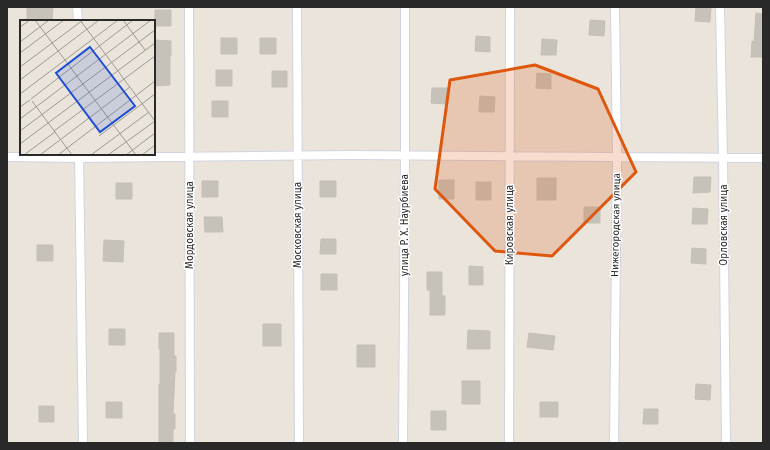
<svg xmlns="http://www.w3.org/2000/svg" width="770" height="450" viewBox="0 0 770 450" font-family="'Fira Sans',sans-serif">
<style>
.building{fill:#c6c2ba;stroke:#c5c0b5}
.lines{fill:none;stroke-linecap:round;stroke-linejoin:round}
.street-casing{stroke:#d1d3e1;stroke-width:10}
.street{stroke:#fff;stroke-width:8}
.marked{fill:#de570d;fill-opacity:0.2;stroke:#de570d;stroke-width:3;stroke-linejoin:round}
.labels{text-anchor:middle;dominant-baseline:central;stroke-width:3;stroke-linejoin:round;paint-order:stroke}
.street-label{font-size:10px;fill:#292929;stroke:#fff}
.inset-road{fill:none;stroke:#9d9994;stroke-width:1}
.view{fill:#1d4ed8;fill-opacity:0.15;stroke:#1d4ed8;stroke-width:2}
.inset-edge{fill:none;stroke:#292929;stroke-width:2}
</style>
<rect width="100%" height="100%" fill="#eae4db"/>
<!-- building -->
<path class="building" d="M27,7H53L52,21H27Z
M696,7H711L710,22L695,21Z
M155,10H171V26H155Z
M756,13L763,14V57H751L752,41L754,42Z
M590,20L605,21L604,36L589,35Z
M476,36L490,37V52L475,51Z
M221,38H237V54H221Z
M260,38H276V54H260Z
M542,39L557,40L556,55H541Z
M155,40L171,41V56H170V85L154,86Z
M216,70H232V86H216Z
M272,71H287V87H272Z
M537,73L551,74V89L536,88Z
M432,88H447L446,104L431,103Z
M480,96L495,97L494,112H479Z
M212,101H228V117H212Z
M694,177H711L710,192L693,193Z
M537,178H556V200H537Z
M439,180H454V199H439Z
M202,181H218V197H202Z
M320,181H336V197H320Z
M476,182H491V200H476Z
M116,183H132V199H116Z
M584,207H600V223H584Z
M693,208L708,209L707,224H692Z
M204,217H222L223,232H205Z
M321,239H336V254H320Z
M104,240L124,241L123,262L103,261Z
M37,245H53V261H37Z
M692,248L706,249V264L691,263Z
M469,266L483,267V285H469Z
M427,272H442V296H445V315H430V290H427Z
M321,274H337V290H321Z
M263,324H281V346H263Z
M109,329H125V345H109Z
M468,330L490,331V349H467Z
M159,333H174V356H176V372H175L173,414H175V429H173V443H159V384H160V349H159Z
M529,333L555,336L553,350L527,347Z
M357,345H375V367H357Z
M462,381H480V404H462Z
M696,384L711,385L710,400L695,399Z
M106,402H122V418H106Z
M540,402H558V417H540Z
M39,406H54V422H39Z
M644,409H658V424H643Z
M431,411H446V430H431Z"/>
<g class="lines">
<!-- street casing -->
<g class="street-casing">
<path id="street" d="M77,7L78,21
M189,7L190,443
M297,7L299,443
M720,7L723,157L726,443
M79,154L83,443
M7,157L79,158L351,155L763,158
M403,443L405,156V7
M509,443L510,7
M614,443L617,157L615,7"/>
</g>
<!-- street -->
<use href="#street" class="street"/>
</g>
<!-- marked area -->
<path class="marked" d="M535,65L598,89L636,172L552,256L495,251L435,189L450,80Z"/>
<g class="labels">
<!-- street labels -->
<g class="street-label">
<text transform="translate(190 225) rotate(-90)">Мордовская улица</text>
<text transform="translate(298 225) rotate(-90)">Московская улица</text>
<text transform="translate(405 225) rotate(-90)">улица Р. Х. Наурбиева</text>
<text transform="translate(510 225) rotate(-90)">Кировская улица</text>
<text transform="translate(616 225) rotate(-89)">Нижегородская улица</text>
<text transform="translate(724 225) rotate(-90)">Орловская улица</text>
</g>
</g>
<!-- overview -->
<g transform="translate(20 20)">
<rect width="135" height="135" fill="#eae4db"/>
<path class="inset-road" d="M15,0L116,135M60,0L135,101M103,0L125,30M0,7L10,0M0,22L29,0M0,33L44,0M0,47L63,0M0,60L79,0M0,74L98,0M11,79L113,0M12,81L52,135M0,87L10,80M0,99L131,0M0,111L135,10M34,111L135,36M79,116L135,74M0,124L135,23M4,135L35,112M20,135L110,67M38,135L135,61M71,135L129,92M88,135L135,101M106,135L135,113M122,135L135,125"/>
<path class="view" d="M70,27L115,86L80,112L36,53Z"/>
<rect width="135" height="135" class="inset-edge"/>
</g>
<!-- border -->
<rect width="770" height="450" fill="none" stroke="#292929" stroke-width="16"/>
</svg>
